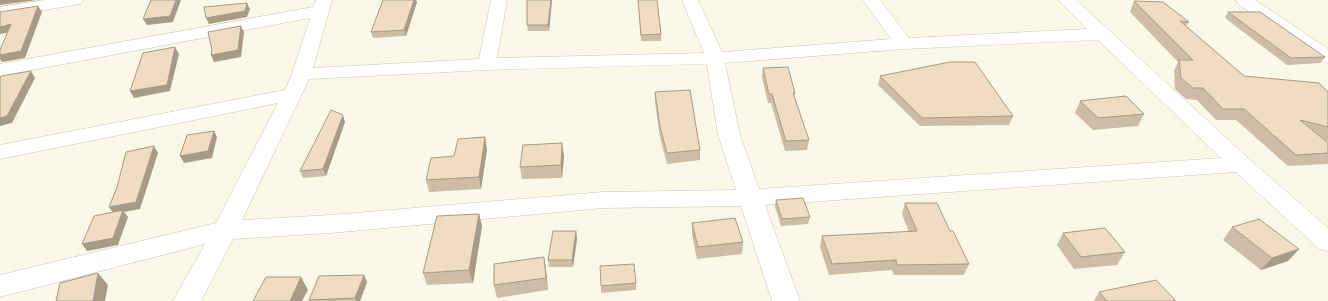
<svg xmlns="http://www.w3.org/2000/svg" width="1328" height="301" viewBox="0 0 1328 301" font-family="Helvetica,sans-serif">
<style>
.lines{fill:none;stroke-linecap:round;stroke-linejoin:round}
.minor-casing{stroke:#cdc2af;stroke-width:1}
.minor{fill:#fff;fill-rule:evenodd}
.wall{fill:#cebda6}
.shaded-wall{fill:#a79a87}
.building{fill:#efdcc1;stroke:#a79a87}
</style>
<rect width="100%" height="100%" fill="#fbf8e8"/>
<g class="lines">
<!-- minor casing -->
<g class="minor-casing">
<path id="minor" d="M44,0H83L81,4L75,5L0,17V7Z
M316,0H332L313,68L479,59L491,0H507L497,58L704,53L682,0H698L722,52L891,39L863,0H880L909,38L1087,29L1058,0H1076L1249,159L1328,228V251L1319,249L1236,172L765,205L800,301H772L741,206L603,208L331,233L233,239L201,301H173L205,244L0,297V275L216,223L278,103L0,159V145L285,90L292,74L310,18L0,76V64L313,7ZM1098,40L1221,158L759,189L740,135L725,63L904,49ZM707,64L718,135L736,190L603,192L331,215L242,220L309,79L487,70Z
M1236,0H1255L1328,49V63L1321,61L1238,4Z"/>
</g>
<!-- minor -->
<use href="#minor" class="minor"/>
</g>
<!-- wall -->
<path class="wall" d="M527,0H552L549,31H528L527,25Z
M638,0H657L661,34V41H641Z
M1134,1L1189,22L1186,26L1244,76L1328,92V141H1325L1328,143V164L1288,166L1236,120H1216L1197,100L1186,99L1175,89L1174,71L1178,62L1130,12Z
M417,2L406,36L373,38L371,32Z
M1228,12L1325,57L1320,63L1287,65L1225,18Z
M763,68L795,93L794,97L809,140L807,150L785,151L771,103H768L762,77Z
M880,76L1013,116L1009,125L920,126L878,85Z
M655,92L700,150V160L667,164L660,137L655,102Z
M1080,101L1144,114L1138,126L1093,130L1075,113Z
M345,122L326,176L303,178L300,171Z
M485,137L487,150L481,189L429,192L426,180Z
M564,156L562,178L522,179L520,167Z
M776,200L810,217L808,224L781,226L775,207Z
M905,203L950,231L969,264L964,275H894L892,270L829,275L820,247L822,236L909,232L902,214Z
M479,214L482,226L473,283L427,285L423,273Z
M692,223L743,242L742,254L697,259L692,235Z
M1232,227L1299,249L1288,261L1261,270L1223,240Z
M576,231L577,239L573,267H549L548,260Z
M1063,233L1125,252L1117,265L1074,269L1057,245Z
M544,257L546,270L548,290L497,298L494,285Z
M367,282L360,301H310L309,300Z
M636,283V290L601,293V286Z
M1099,292L1176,301H1094Z"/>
<!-- shaded-wall -->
<path class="shaded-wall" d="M0,0H37L0,5Z
M176,0H181L173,22L147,25L143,19Z
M414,0H416L417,2L406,36L404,30Z
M551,0H552L549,31L548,25Z
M247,3L250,9L247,17L209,24L206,18Z
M38,6L42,12L25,58L2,62L0,59V55Z
M11,24L16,31L0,34V27Z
M241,26L244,32L241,57L214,62L211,55Z
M175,47L179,54L170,91L134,98L130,91Z
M31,71L35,78L12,123L0,126V118Z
M343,115L345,122L326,176L323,169Z
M214,131L217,137L212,158L184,163L180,156Z
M485,137L487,150L481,189L479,177Z
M562,143L564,156L562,178L561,165Z
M154,146L158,153L140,209L124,212L128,217L118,245L87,251L82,244L114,214L109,207Z
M479,214L482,226L473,283L469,270Z
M576,231L577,239L573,267L572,260Z
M1299,249L1288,261L1261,270L1272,258Z
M544,257L546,270L548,290L546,278Z
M98,273L108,285L105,301H93Z
M364,275L367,282L360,301H356L355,298Z
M301,277L308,290L302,301H290Z"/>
<!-- building -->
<path class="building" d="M151,0H176L170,16L143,19Z
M383,0H414L404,30L371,32Z
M527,0H551L548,25H527Z
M638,0H657L661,34L641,35Z
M1134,1L1163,2L1189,22L1180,21L1244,76L1319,83L1328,92V127L1300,120L1328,143V153L1296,155L1244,109H1223L1203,88H1193L1181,78L1179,60H1193Z
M247,3L245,11L206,18L204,7Z
M38,6L21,51L0,55V50L11,24L0,27V12Z
M1228,12H1260L1325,57L1291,58Z
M241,26L238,50L211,55L212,50L208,32Z
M175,47L167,85L130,91L143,53Z
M950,62H975L1013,116L922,118L880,76Z
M788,67L795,93H793L809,140L786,141L772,94H769L763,68Z
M31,71L7,116L0,118V78L1,76Z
M690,90L700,150L667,153L660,127L655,92Z
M1126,96L1144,114L1098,118L1080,101Z
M331,110L343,115L323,169L300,171Z
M214,131L208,151L180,156L187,135Z
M485,137L479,177L426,180L431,158L454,156L458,139Z
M562,143L561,165L520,167L523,145Z
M154,146L136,202L109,207L117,187L126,152Z
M803,198L810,217L782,219L776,200Z
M905,203H937L950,231H953L969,264L897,265L896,260L832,264L822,236L917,231Z
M123,210L113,238L82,244L94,216Z
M479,214L469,270L423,273L437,216Z
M735,218L743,242L698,247L692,223Z
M1259,219L1299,249L1272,258L1232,227Z
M1105,228L1125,252L1081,257L1063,233Z
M553,231H576L572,260H548Z
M544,257L546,278L494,285V264Z
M634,264L636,283L601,286L600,266Z
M98,273L93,301H56L60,283Z
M364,275L355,298L309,300L319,276Z
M266,277H301L290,301H253Z
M1156,280L1176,301H1107L1099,292Z"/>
</svg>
